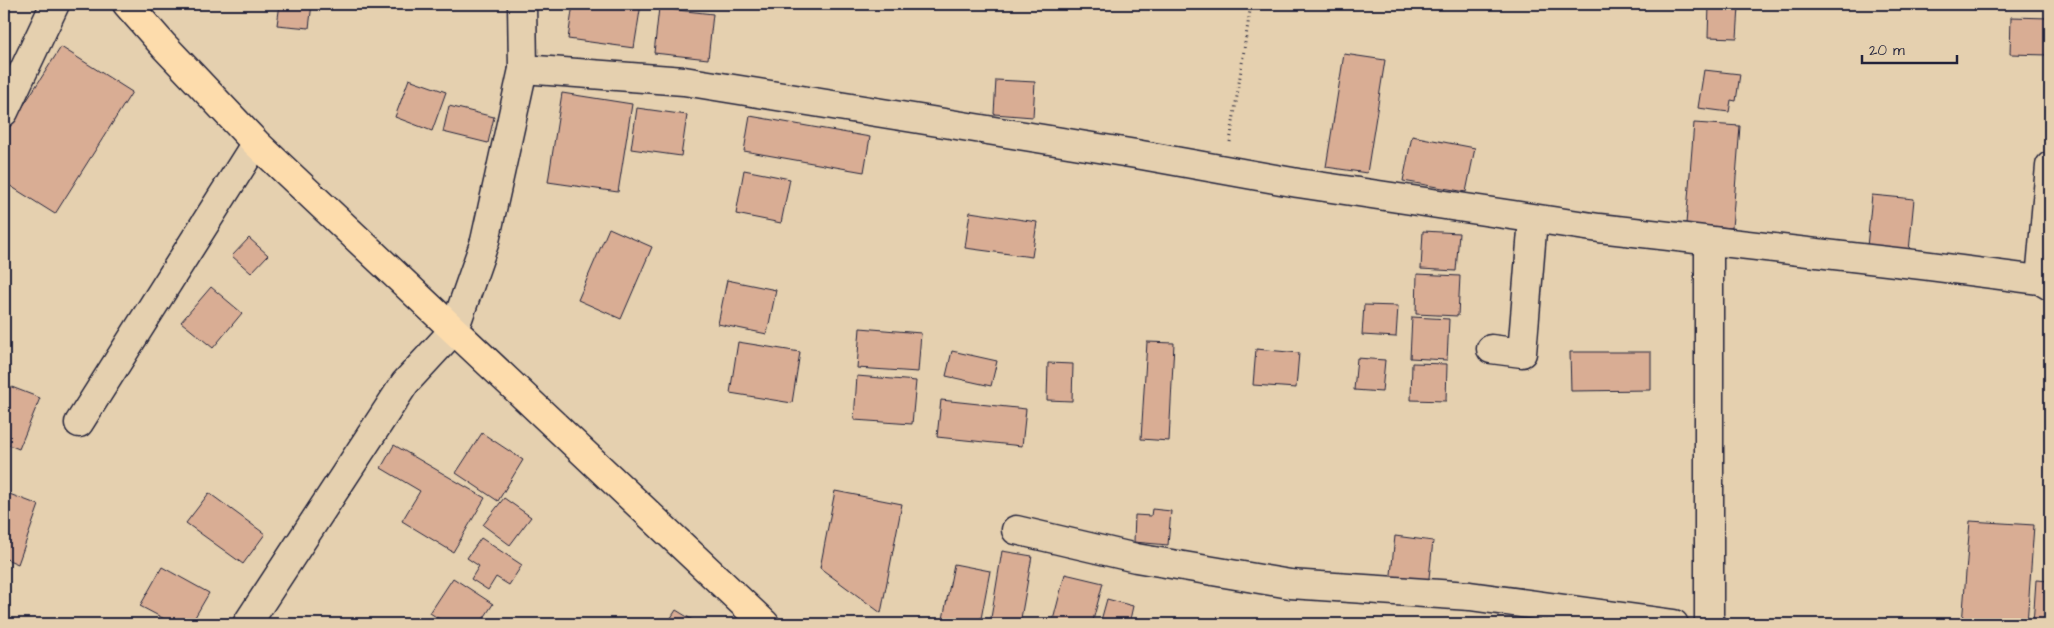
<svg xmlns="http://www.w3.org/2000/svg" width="2054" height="628" viewBox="0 0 2054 628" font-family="'Architects Daughter',sans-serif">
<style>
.building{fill:#d9ad94;stroke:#22223b}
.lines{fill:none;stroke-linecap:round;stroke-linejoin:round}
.minor-casing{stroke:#22223b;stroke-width:31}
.major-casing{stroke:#22223b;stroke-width:31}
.path{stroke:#22223b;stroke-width:3;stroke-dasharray:1 4;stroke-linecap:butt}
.minor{stroke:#e5d0af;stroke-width:28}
.major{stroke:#fddcac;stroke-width:28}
</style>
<rect width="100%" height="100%" fill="#e5d0af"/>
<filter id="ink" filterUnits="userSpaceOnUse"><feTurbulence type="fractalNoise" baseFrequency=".02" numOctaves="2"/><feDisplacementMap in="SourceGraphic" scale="10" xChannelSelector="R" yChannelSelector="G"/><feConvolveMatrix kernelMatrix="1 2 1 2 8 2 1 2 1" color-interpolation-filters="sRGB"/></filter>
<g filter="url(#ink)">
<g class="building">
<path d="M280 4H312L309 28 277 25Z"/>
<path d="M573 4H641L634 48 568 39Z"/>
<path d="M1709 5 1739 7 1737 38 1708 37Z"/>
<path d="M659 8 713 14 708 59 654 53Z"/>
<path d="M2011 17 2049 18 2048 55 2010 54Z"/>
<path d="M61 47 132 92 55 214 4 182V136Z"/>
<path d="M1344 54 1385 60 1367 173 1326 167Z"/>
<path d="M1704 70 1740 74 1736 101 1731 100 1729 112 1698 108Z"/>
<path d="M409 79 446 92 432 131 395 117Z"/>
<path d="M996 80 1035 82 1033 117 994 114Z"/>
<path d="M562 93 632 104 618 192 548 182Z"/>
<path d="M449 106 494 117 488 143 443 132Z"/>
<path d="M637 108 687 115 681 156 631 149Z"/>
<path d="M750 116 870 137 864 172 744 151Z"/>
<path d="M1694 123 1740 126 1732 228 1686 224Z"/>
<path d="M1412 136 1475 148 1466 192 1403 181Z"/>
<path d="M744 170 790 179 781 223 736 214Z"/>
<path d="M1872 195 1914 199 1909 251 1867 247Z"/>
<path d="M970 212 1037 222 1032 257 965 248Z"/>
<path d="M609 228 652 247 621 319 578 300Z"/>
<path d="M1423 231 1459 233 1456 271 1421 269Z"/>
<path d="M249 238 268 255 251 273 232 256Z"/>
<path d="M1417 274 1460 276 1458 316 1416 314Z"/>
<path d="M727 280 776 290 767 334 718 324Z"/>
<path d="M211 287 242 313 213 348 181 322Z"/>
<path d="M1364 305 1398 306 1396 337 1362 335Z"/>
<path d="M1412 317 1449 319 1447 360 1410 358Z"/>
<path d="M860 328 921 333 918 372 857 368Z"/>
<path d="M738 342 800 352 792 403 730 393Z"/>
<path d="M1147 342 1174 343 1169 441 1141 439Z"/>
<path d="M1256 349 1299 353 1296 388 1253 385Z"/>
<path d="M952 351 997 361 991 386 946 376Z"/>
<path d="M1570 352H1651V390L1571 391Z"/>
<path d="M1357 358 1385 360 1382 392 1354 390Z"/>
<path d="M1048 363 1073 364 1072 401 1047 400Z"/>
<path d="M1412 363 1447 364 1446 401 1411 400Z"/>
<path d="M857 376 916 381 912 424 854 420Z"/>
<path d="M4 384 40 398 19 449 4 443Z"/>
<path d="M941 400 1026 409 1022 446 937 437Z"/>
<path d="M482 433 523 460 498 501 456 473Z"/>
<path d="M394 445 485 498 453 552 402 521 420 491 381 468Z"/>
<path d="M835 491 902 504 881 613 820 568Z"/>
<path d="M4 492 39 505 18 564 4 558Z"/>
<path d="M209 493 265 534 243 564 186 523Z"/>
<path d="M504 498 531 517 510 545 483 525Z"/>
<path d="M1152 509 1171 511 1168 545 1134 542 1135 515 1151 516Z"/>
<path d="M1970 521 2034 525 2027 624H1962Z"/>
<path d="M1395 536 1433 541 1428 587 1390 584Z"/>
<path d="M481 538 522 565 509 585 496 577 488 590 471 579 479 566 467 558Z"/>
<path d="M1002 551 1032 556 1020 624H990Z"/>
<path d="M954 564 990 571 980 624H942Z"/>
<path d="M162 567 209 593 191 624H174L140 606Z"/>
<path d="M1065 574 1103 583 1092 624H1052Z"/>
<path d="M453 578 493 604 480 624H447L430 613Z"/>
<path d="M2036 580 2050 581V624H2033Z"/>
<path d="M1107 599 1133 606 1129 624H1100Z"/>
<path d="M676 610 699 624H667Z"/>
<path d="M1200 618 1217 624H1197Z"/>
</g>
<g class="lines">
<g class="minor-casing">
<g id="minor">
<path d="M523 69 684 81 1136 154 1298 183 1599 228 1922 265 2040 280 2050 286"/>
<path d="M4 112 55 4"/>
<path d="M1709 241V624"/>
<path d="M2040 280 2050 166"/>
<path d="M1491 349 1522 353 1533 219"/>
<path d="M79 423 256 143"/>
<path d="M1016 530 1136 558 1290 584 1470 596 1674 624"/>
<path d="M247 624 405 383 454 330 485 241 523 69 522 4"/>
</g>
</g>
<g class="major-casing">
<path id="major" d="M127 4 164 46 256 143 765 624"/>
</g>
<path class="path" d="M1230 142 1251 4"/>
<use href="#minor" class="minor"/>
<use href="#major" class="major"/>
</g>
</g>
<rect width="2054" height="628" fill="none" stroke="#e5d0af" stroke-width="20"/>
<rect x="10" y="10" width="2034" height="608" fill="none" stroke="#22223b" stroke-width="2" filter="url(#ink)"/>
<path d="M1862 55v8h95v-8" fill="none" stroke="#22223b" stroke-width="2.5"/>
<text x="1869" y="55" font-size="15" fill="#22223b" stroke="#e5d0af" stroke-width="4" paint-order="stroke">20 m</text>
</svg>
